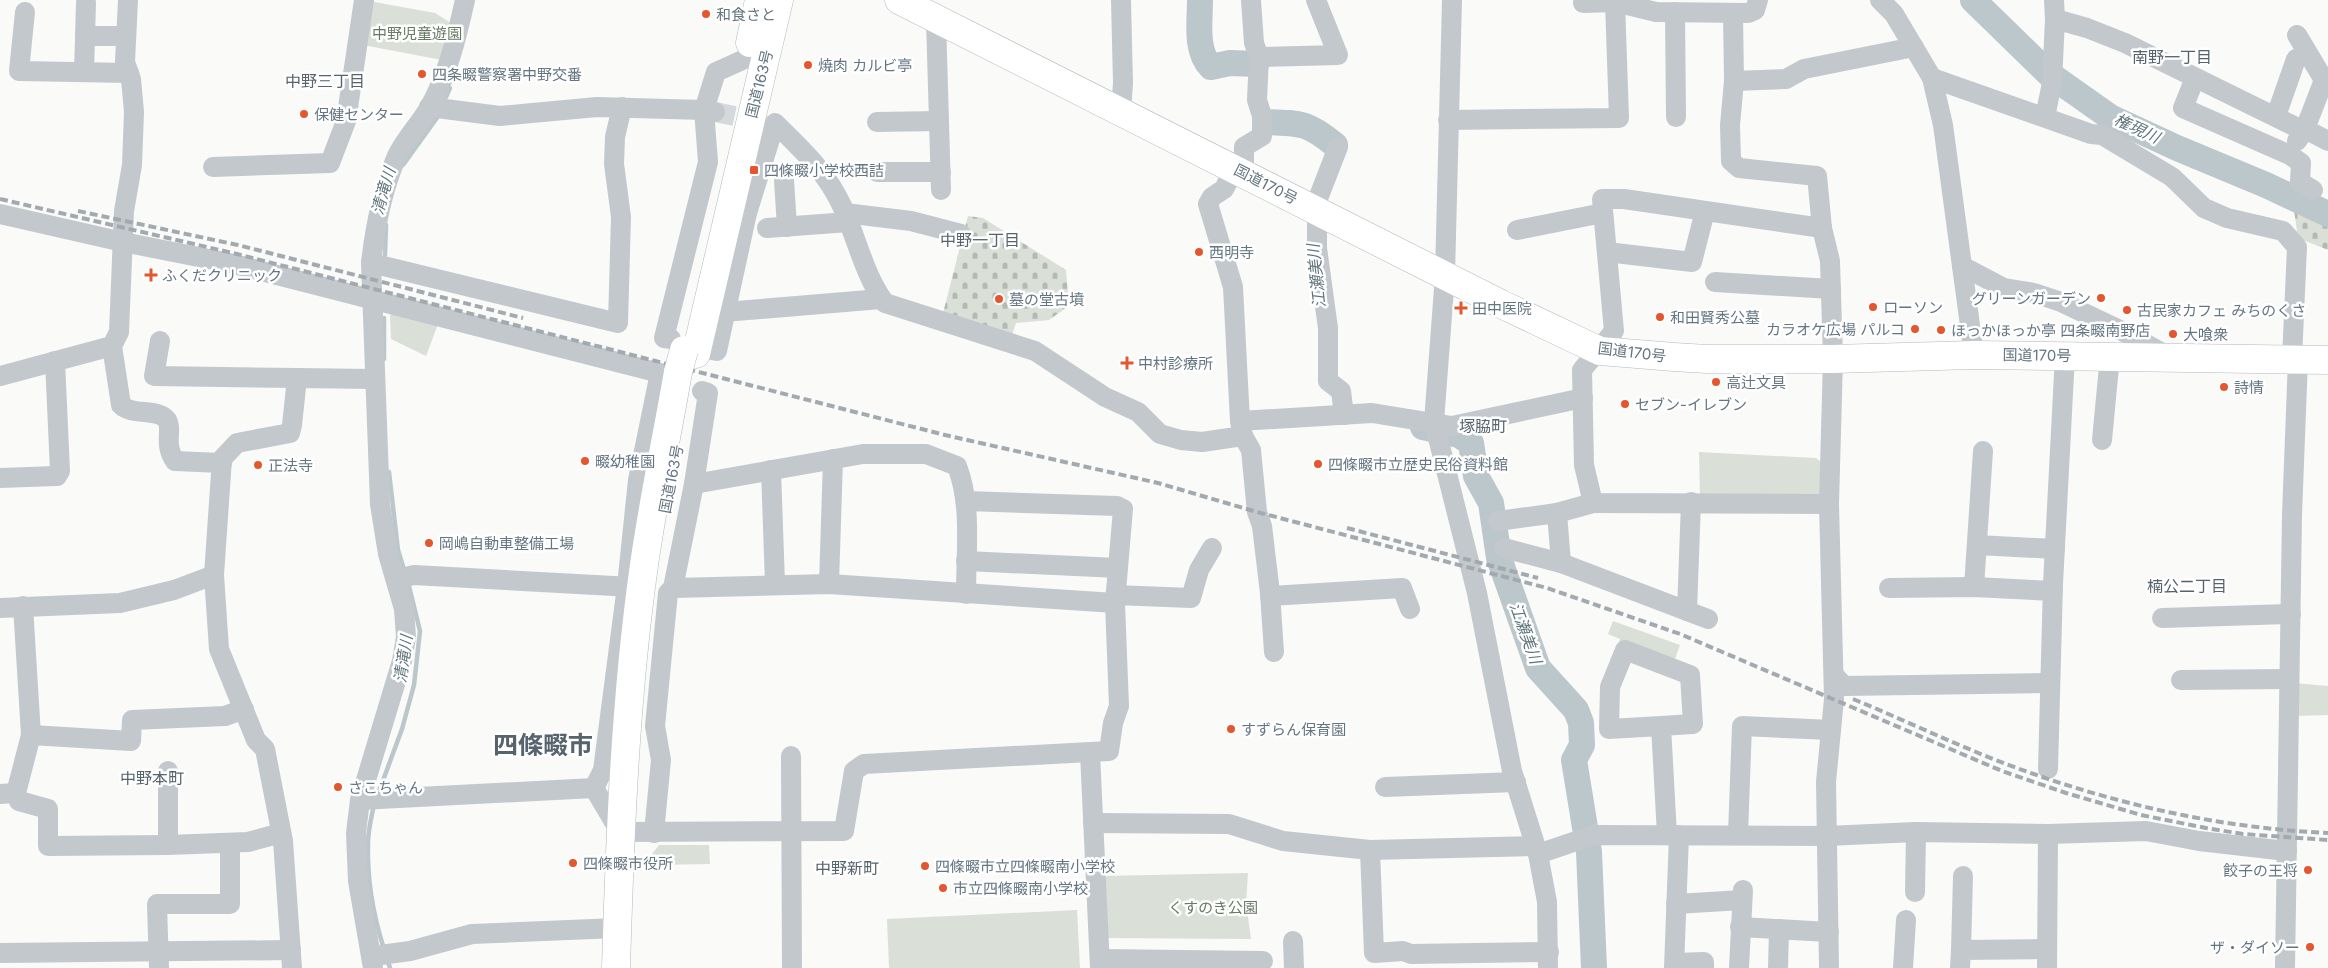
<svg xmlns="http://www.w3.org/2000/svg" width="2328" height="968" viewBox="0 0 2328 968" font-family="Inter,'Noto Sans JP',sans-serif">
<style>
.cemetery{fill:url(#cemetery-stones)}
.park{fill:#dadfd7}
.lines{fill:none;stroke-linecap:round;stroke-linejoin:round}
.stream{stroke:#bbc7cb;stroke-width:4.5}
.river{stroke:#bbc7cb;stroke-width:26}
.minor-tunnel{stroke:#d5d9db;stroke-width:20;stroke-dasharray:20 10;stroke-linecap:butt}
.highway-casing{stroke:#b4b9bd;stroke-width:29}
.minor{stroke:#c3c8cc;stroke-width:20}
.highway{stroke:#fff;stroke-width:28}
.rail{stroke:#a2aab0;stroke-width:4;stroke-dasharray:8 4;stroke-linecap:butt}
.highway-bridge-casing{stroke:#b4b9bd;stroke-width:29;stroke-linecap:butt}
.highway-bridge{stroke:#fff;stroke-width:28}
.poi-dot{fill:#e4572e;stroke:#fff;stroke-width:2}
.labels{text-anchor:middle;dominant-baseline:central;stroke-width:5;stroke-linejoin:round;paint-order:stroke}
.poi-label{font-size:15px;fill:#657683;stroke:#fff;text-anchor:start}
.park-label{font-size:15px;fill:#687a64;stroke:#fff}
.street-label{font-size:15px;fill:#657683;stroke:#fff}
.neighbourhood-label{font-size:16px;fill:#57646e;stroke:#fff}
.water-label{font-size:16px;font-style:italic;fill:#60757c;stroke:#fff}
.town-label{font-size:25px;font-weight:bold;fill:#57646e;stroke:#fff}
</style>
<defs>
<pattern id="cemetery-stones" width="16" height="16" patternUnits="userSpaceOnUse" patternTransform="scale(1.25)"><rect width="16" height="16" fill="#dadfd7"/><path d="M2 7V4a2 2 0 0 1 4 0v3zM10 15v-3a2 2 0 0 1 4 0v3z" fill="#b4b9b4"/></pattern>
</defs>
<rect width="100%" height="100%" fill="#fafaf8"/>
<g class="cemetery">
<path d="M2293 203 2328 221V250L2298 238Z"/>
<path d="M968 216 983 218 1066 270 1069 306 1049 320 1016 323 1012 335 943 313Z"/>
</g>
<g class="park">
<path d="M369 1 435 13 451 23 442 60 363 45Z"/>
<path d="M393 311 438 324 426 356 391 339 390 316Z"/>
<path d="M1699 452 1816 458 1826 466V498H1700Z"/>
<path d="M1613 621 1680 645 1674 662 1619 642 1620 639 1608 634Z"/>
<path d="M2294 683 2328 686V715L2294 716Z"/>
<path d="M659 845H709L710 864 652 865V854Z"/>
<path d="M1248 873 1246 903 1251 939 1105 938 1102 876Z"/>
<path d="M1077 910 1080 968H889L887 919Z"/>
</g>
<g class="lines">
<g class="stream">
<path d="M446 97 450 88"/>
<path d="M403 165 439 115"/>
<path d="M385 255 386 225"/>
<path d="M384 318V359"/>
<path d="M389 472 398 550 405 573"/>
<path d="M378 794 402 729 414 685 420 631 408 582"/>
<path d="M374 804C372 816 368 830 368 842 367 877 373 915 384 949"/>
<path d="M387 959 390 968"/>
</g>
<g class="river">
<path d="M1200 0C1200 22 1195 51 1211 67L1230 63 1256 64"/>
<path d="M1973 0 2049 74 2110 117 2177 148 2266 185 2328 214"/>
<path d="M1265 122C1300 123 1307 122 1335 145"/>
<path d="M1423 427 1459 435 1471 443 1476 476 1491 503 1499 558 1538 668 1576 710 1581 723 1582 745 1574 760 1589 852 1594 968"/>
</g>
<path class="minor-tunnel" d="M715 112 764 122"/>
<g class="highway-casing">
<g id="highway">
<path d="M899 0 1501 304 1600 351 1674 357 1707 359H1833L1974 355 2328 360"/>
<path d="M750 43 759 0"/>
<path d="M696 354 779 0"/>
<path d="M616 968C620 834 625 699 644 565 653 501 667 436 678 372"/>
</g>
</g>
<g class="minor">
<path d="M1121 0 1123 83 1121 111"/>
<path d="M1452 0 1445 275 1434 422 1477 593 1512 771 1538 854 1547 902 1548 968"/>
<path d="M1880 0 1894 14 1932 78 1943 125 1974 355"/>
<path d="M2054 0 2055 19 2087 28 2125 43 2302 130"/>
<path d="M1583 3 1615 2 1656 12 1748 13 1755 10 1758 0"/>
<path d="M25 12 19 71 129 73"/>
<path d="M1675 12 1676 117"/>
<path d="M1733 13 1734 81 1730 125 1731 161 1739 168 1817 176 1822 228 1830 261 1833 359 1829 504 1834 699 1826 782 1829 968"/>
<path d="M936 20 941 190"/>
<path d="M2297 35 2324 80 2305 129 2297 141"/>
<path d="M85 36H126"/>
<path d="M1259 57 1338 55 1316 0"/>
<path d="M84 72 86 3"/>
<path d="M1932 78 2091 134 2102 135 2172 177 2204 208 2227 218 2283 231 2297 247 2292 359"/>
<path d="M2195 78 2183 108 2290 155 2301 163 2300 182 2313 190"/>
<path d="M1734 81 1786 79 1804 69 1914 47"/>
<path d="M429 107 500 116 597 107 704 110 716 72 747 58"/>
<path d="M2276 116 2296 59"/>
<path d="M2045 117 2052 83 2055 19"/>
<path d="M1448 120 1619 118 1615 2"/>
<path d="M877 122 939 121"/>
<path d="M2305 129 2328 141"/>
<path d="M213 167 330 163 346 121 364 0"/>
<path d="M1235 168 1224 189 1212 197 1208 204 1233 287 1240 421"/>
<path d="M877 172H941"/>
<path d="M1244 173V147L1262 136V116L1257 100 1259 57 1254 43 1251 0"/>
<path d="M784 180 787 227"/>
<path d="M728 208 747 213 775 123C802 150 826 171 842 206 857 238 864 275 885 303L1035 351 1105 397 1138 412 1160 434 1181 440 1202 442 1243 436 1240 421 1372 413 1452 426 1583 398"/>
<path d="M1314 209 1338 147"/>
<path d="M1317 210V248L1328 328V381L1341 391 1344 415"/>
<path d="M845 213 911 221 961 234"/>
<path d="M0 214 123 242 234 264 660 373 638 480 627 586 603 770 594 788"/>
<path d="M767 228 849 222"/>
<path d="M1822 228 1624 199H1602L1614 331 1582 370 1584 465 1593 503 1829 504"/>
<path d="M1517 230 1603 213"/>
<path d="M1607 252 1692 262 1705 211"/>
<path d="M371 263 618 323 621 217 614 164 615 137 622 107"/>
<path d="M1962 266 2004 288 2034 293 2061 302 2124 332 2168 356"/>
<path d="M1715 282 1831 289"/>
<path d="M724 312 881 299"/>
<path d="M671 339 664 338 708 162 704 110 715 112"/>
<path d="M160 341 154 376 297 378"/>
<path d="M112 346 121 405C132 416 159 408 167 420 173 430 163 444 175 461L222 463"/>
<path d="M711 350 717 351 747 213"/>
<path d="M0 376 112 346 119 332 124 211 132 165 134 112 131 79 125 62 128 0"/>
<path d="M1243 436 1251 450 1257 512 1262 526 1270 593 1274 652"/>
<path d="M2102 440 2110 356"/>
<path d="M771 470 775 584"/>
<path d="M0 478 57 476 60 471 55 361"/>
<path d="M694 484 863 454H926L957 466C972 505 966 551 966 594"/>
<path d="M1557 513 1561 563"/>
<path d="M1498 521 1557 513 1593 503"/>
<path d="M1977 545 2055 549"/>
<path d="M1504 548 1561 563 1708 619"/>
<path d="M966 561 1118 568"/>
<path d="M396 579 414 575 632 587"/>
<path d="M829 584 833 459"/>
<path d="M1974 587 1983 451"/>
<path d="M673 588 829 584 1115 603"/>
<path d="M1889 588 1974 587 2053 591"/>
<path d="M1115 595 1191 598 1199 570 1212 548"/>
<path d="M1270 596 1402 588 1410 609"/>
<path d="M0 608 120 603 174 590 214 575"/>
<path d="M1687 611 1691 502"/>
<path d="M2162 618 2291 614"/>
<path d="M1834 675 1844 686 2050 683"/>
<path d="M2181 680 2289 679"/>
<path d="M1661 726 1693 724 1690 675 1625 650 1610 687 1609 729 1661 726 1667 835"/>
<path d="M31 735 131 741 132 720 225 716 244 709"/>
<path d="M1090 753 1100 968"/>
<path d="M791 756 792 968"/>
<path d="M2048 769 2053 584 2065 355"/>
<path d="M168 771V845L248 842 281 833"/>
<path d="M1385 787 1516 782"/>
<path d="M16 793 19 801 48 809V846L168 845"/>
<path d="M0 794 16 793 31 735 23 606"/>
<path d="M360 800 594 788 620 832 844 831 854 771 864 764 1109 751 1113 723 1119 706 1115 603 1123 509 1117 506 966 501"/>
<path d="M1093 823 1229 824 1283 841 1370 850 1534 846"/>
<path d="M654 833 661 760 655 726 668 593 673 588 694 484 708 393 702 391"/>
<path d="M1738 834 1742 726 1831 730"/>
<path d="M1370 850 1374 953 1403 951 1411 954 1549 952"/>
<path d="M1538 854 1594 835 1826 836 1916 832 2048 834 2146 831 2199 841 2287 851"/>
<path d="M1915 892 1916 832"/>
<path d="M1676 904 1742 900"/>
<path d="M1740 927 1829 932"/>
<path d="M1293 941 1294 968"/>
<path d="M1961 950 1963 876"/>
<path d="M0 953 291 950"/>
<path d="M373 956 410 951 472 934 617 928"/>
<path d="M1100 959 1263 961"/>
<path d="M1675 963 1704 962V968"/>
<path d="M159 968 157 904H230V844"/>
<path d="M292 968 283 841 265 749 256 740 219 649 214 575 222 459 237 443 290 433 292 425 297 378 374 379"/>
<path d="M373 968 358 881 356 833 360 800 402 661 406 637 404 609 388 554 380 504 371 263C375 227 382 190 397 156 405 139 419 125 429 108 447 77 457 36 465 0"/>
<path d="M1674 968 1679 835"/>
<path d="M1739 968 1743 890"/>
<path d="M1778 968 1779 929"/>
<path d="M1903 968 1906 920"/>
<path d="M1960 968 1961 950 2046 949"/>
<path d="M2047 968 2048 834"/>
<path d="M2285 968 2292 515 2298 359"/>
</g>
<use href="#highway" class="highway"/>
<g class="rail">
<path d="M0 199 237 254 945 435 1158 483 1257 512 1547 588 1680 634 2002 771 2066 793 2141 815 2206 828 2243 834 2328 840"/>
<path d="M78 211 238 245 523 318"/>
<path d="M1347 528 1538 578"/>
<path d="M1853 699C1904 720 1954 744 2006 764 2110 803 2217 828 2328 833"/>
</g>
<g class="highway-bridge-casing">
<path id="highway-bridge" d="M678 372 684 350"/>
</g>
<use href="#highway-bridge" class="highway-bridge"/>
</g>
<g class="poi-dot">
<circle cx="706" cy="14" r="5"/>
<circle cx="808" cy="65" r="5"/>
<circle cx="422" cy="74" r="5"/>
<circle cx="304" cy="114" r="5"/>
<rect x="749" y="165" width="10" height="10" rx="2.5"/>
<circle cx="1199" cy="252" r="5"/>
<path d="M148.5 267.5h5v5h5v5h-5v5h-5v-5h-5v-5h5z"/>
<circle cx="2101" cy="298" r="5"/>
<circle cx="999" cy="299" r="5"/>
<circle cx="1873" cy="307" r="5"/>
<path d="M1458.5 300.5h5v5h5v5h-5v5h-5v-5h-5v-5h5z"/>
<circle cx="2127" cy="310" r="5"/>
<circle cx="1660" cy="317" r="5"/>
<circle cx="1915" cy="329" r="5"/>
<circle cx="1941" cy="330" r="5"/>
<circle cx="2173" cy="334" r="5"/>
<path d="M1124.5 355.5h5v5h5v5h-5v5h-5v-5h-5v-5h5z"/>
<circle cx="1716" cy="382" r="5"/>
<circle cx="2224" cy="387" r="5"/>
<circle cx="1625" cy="404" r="5"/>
<circle cx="585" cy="461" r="5"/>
<circle cx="1318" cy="464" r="5"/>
<circle cx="258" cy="465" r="5"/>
<circle cx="429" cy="543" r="5"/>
<circle cx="1231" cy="729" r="5"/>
<circle cx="338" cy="787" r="5"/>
<circle cx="573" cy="863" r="5"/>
<circle cx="925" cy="866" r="5"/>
<circle cx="2308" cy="870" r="5"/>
<circle cx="943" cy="888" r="5"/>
<circle cx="2310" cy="947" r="5"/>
</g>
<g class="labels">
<g class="poi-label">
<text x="716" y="14">和食さと</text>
<text x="818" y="65">焼肉 カルビ亭</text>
<text x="432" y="74">四条畷警察署中野交番</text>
<text x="314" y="114">保健センター</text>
<text x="764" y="170">四條畷小学校西詰</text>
<text x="1209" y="252">西明寺</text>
<text x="162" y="275">ふくだクリニック</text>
<text x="2091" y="298" text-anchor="end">グリーンガーデン</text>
<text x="1009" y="299">墓の堂古墳</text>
<text x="1883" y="307">ローソン</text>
<text x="1472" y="308">田中医院</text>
<text x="2137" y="310">古民家カフェ みちのくさ</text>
<text x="1670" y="317">和田賢秀公墓</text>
<text x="1905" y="329" text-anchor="end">カラオケ広場 パルコ</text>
<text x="1951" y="330">ほっかほっか亭 四条畷南野店</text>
<text x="2183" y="334">大喰衆</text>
<text x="1138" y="363">中村診療所</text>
<text x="1726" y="382">高辻文具</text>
<text x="2234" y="387">詩情</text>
<text x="1635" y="404">セブン-イレブン</text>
<text x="595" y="461">畷幼稚園</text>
<text x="1328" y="464">四條畷市立歴史民俗資料館</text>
<text x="268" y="465">正法寺</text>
<text x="439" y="543">岡嶋自動車整備工場</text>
<text x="1241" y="729">すずらん保育園</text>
<text x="348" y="787">さこちゃん</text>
<text x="583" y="863">四條畷市役所</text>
<text x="935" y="866">四條畷市立四條畷南小学校</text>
<text x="2298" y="870" text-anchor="end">餃子の王将</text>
<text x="953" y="888">市立四條畷南小学校</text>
<text x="2300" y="947" text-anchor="end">ザ・ダイソー</text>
</g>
<g class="park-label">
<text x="417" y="33">中野児童遊園</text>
<text x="1213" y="907">くすのき公園</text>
</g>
<g class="street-label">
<text transform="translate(759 84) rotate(-76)">国道163号</text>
<text transform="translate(1266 184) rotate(27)">国道170号</text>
<text transform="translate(1632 352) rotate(7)">国道170号</text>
<text transform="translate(2037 355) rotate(1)">国道170号</text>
<text transform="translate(671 479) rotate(-79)">国道163号</text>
</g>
<g class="neighbourhood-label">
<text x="2172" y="57">南野一丁目</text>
<text x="325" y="81">中野三丁目</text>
<text x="980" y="240">中野一丁目</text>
<text x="1483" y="426">塚脇町</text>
<text x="2187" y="586">楠公二丁目</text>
<text x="152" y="778">中野本町</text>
<text x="847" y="868">中野新町</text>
</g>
<g class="water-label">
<text transform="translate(2137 128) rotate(25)">権現川</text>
<text transform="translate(383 191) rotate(-74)">清滝川</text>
<text transform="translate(1316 276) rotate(-96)">江瀬美川</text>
<text transform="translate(1526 633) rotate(70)">江瀬美川</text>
<text transform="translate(403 659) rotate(-82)">清滝川</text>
</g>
<g class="town-label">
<text x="543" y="745">四條畷市</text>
</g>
</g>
</svg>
